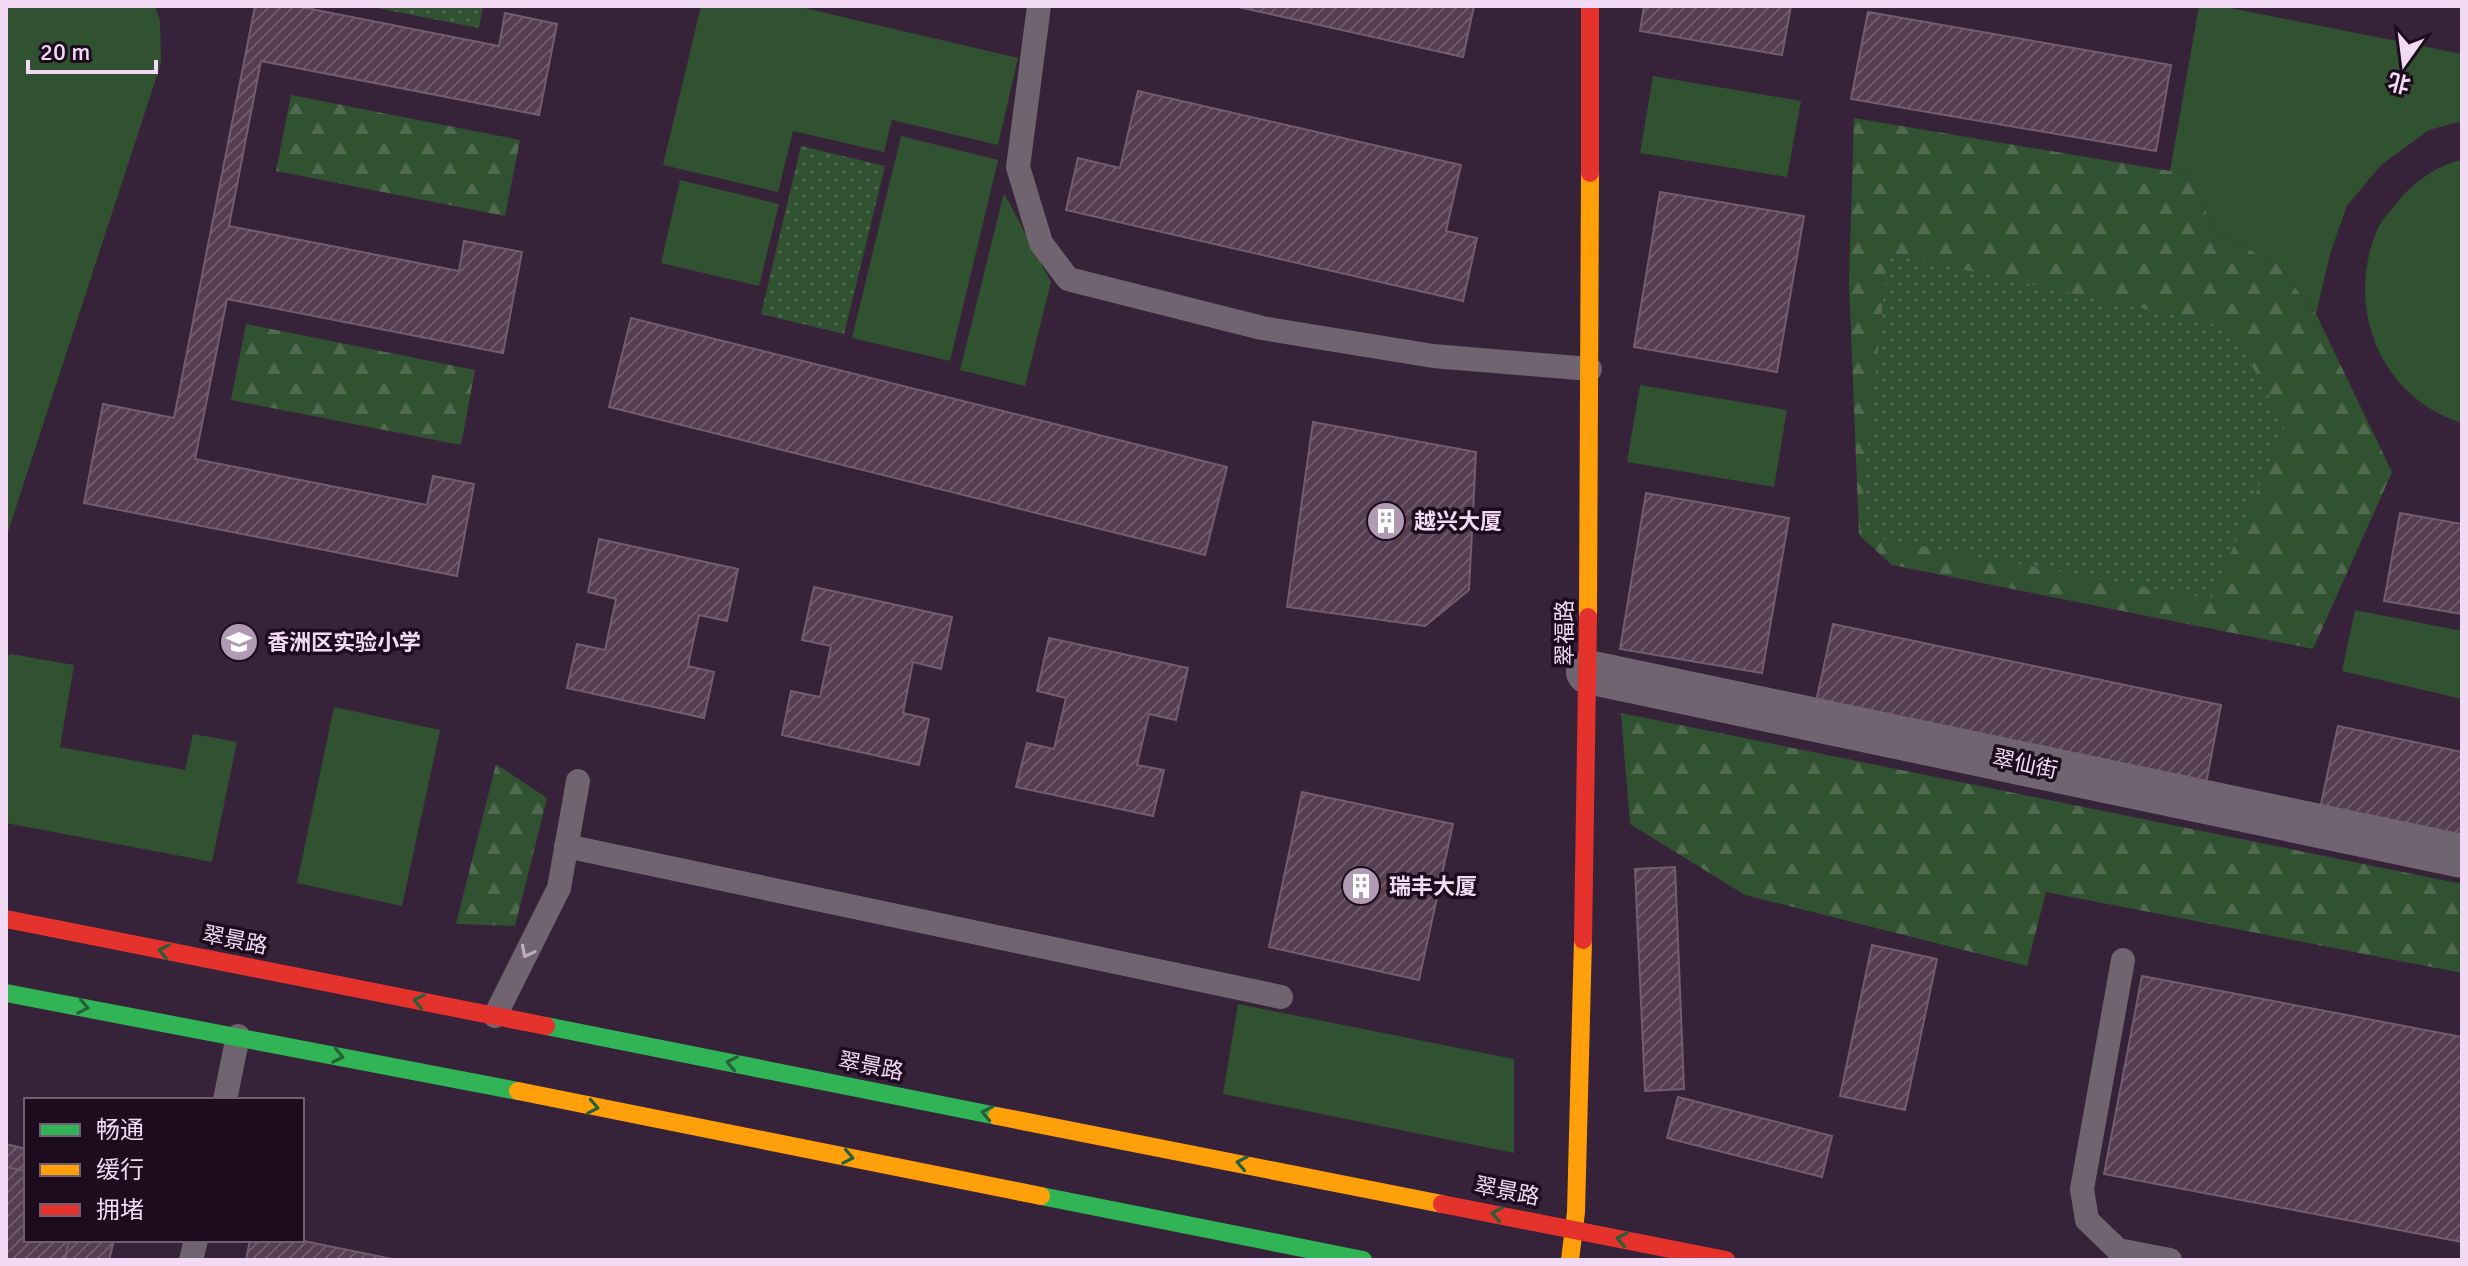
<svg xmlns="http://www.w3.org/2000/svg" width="2468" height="1266" viewBox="0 0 2468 1266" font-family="Signika,'Noto Sans SC',sans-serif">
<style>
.grass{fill:#315230}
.forest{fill:url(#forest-firs)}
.park{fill:url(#park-dots)}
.building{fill:url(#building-hatch);stroke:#725d6e;stroke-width:2}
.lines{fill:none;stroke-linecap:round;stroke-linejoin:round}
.lane{stroke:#6f6470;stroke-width:24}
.street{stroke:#6f6470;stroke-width:44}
.fast{stroke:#30b455;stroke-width:18}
.slow{stroke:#ff9f0a;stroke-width:18}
.jam{stroke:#e5322d;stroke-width:18}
.oneway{stroke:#26603a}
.oneway2{stroke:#beabbf}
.labels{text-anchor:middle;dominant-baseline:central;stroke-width:7;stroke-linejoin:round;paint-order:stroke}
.poi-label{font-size:22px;font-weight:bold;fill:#f2daf4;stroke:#1c0c1e;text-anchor:start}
.street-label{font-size:22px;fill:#f2daf4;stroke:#1c0c1e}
</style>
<defs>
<pattern id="forest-firs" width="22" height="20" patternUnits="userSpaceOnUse" patternTransform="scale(2)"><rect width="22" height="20" fill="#315230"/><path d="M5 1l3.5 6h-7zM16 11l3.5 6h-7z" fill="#4f6a4f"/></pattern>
<pattern id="park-dots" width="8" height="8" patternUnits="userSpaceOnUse" patternTransform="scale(2)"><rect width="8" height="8" fill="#315230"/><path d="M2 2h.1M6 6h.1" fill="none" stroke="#4f6a4f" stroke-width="1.8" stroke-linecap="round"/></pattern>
<pattern id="building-hatch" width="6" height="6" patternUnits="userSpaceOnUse" patternTransform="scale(2)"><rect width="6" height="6" fill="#563e52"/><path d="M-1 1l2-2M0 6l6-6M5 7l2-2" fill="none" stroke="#6f596c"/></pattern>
</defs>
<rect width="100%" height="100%" fill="#372339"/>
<g class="grass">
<path d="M6 6H155L160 21 161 63 6 538Z"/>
<path d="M701 6H796L1018 58 998 145 892 120 884 152 793 131 778 192 663 165Z"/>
<path d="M2199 6H2220L2462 54V121L2429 130 2381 165 2347 206 2330 254 2316 314 2276 263 2216 233 2188 174 2170 171Z"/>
<path d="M1653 76 1801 101 1787 177 1640 153Z"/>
<path d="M901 136 998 160 950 361 852 338Z"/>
<path d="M2462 160V423C2379 397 2344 305 2378 228 2382 219 2391 211 2397 203 2412 183 2437 165 2462 160Z"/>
<path d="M680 180 779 204 759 286 661 263Z"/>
<path d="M1004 193 1051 282 1025 386 960 370Z"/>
<path d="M1640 385 1787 410 1774 487 1627 462Z"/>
<path d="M2355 610 2462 631V699L2342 671Z"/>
<path d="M11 654 74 665 60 747 185 770 193 734 237 742 212 862 6 823V657Z"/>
<path d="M334 707 440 730 402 906 297 883Z"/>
<path d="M1238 1004 1514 1059V1153L1223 1094Z"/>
</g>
<g class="forest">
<path d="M291 95 520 140 505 216 276 171Z"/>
<path d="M1854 118 2188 174 2216 233 2276 263 2316 314 2392 472 2313 649 1892 565 1859 535 1849 282Z"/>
<path d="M246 324 475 370 461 445 231 400Z"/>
<path d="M1621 713 2462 884V973L2046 892 2027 966 1745 895 1630 824Z"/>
<path d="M496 764 547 798 515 926 456 924Z"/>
</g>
<g class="park">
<path d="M367 6H483L479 28Z"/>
<path d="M801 146 885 166 844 334 761 314Z"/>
<path d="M1888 253 2231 328 2285 425 2211 599 1859 535Z"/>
</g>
<g class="building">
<path d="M255 6H296L499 46 505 13 557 24 539 115 261 61 229 226 459 271 464 241 522 252 503 353 227 299 195 459 427 505 433 476 474 484 457 576 84 503 103 404 174 418Z"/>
<path d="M1234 6H1474L1463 57Z"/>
<path d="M1644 6H1791L1782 55 1640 31Z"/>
<path d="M1868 12 2171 65 2156 151 1851 99Z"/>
<path d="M1138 91 1461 165 1446 231 1477 238 1463 301 1066 210 1078 158 1120 168Z"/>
<path d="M1660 192 1804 216 1777 372 1634 347Z"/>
<path d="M631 318 1227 467 1205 555 609 407Z"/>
<path d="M1313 422 1476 452 1469 590 1425 626 1287 607Z"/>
<path d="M1646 493 1789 518 1762 673 1620 649Z"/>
<path d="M2400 513 2462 524V614L2384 601Z"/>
<path d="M599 539 738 569 727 621 699 615 688 666 714 672 704 718 567 688 577 644 605 650 616 599 588 592Z"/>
<path d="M814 587 952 617 941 669 913 662 903 713 929 719 919 765 782 735 791 691 820 697 831 646 802 640Z"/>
<path d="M1833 624 2221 705 2205 789 1814 711Z"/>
<path d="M1049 638 1188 668 1176 720 1149 714 1137 765 1164 770 1153 816 1016 787 1027 743 1054 749 1066 698 1037 691Z"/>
<path d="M2338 726 2462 752V842L2319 813Z"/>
<path d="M1302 792 1453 824 1419 980 1269 947Z"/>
<path d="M1675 867 1684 1089 1645 1091 1635 869Z"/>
<path d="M1872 945 1937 959 1905 1110 1840 1096Z"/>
<path d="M2142 976 2462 1037V1242L2104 1174Z"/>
<path d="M1678 1097 1832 1136 1822 1177 1667 1138Z"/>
<path d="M6 1144 26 1149V1240H114L109 1260H6Z"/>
<path d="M6 1167 26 1171V1240H69L65 1260H6Z"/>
<path d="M250 1240H299L397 1260H246Z"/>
</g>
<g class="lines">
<g class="lane">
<path d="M1039 6 1018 167 1041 243 1068 279 1262 328 1433 356 1590 369"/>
<path d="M566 846 1281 997"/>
<path d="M2123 960 2082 1189 2087 1220 2118 1250 2170 1260"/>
<path d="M495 1016 559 888 578 781"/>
<path d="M225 1100 238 1036"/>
<path d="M191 1260 196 1240"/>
</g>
<path class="street" d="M1588 672 2462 856"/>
<g class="fast">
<path d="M6 993 518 1091"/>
<path d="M546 1026 997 1116"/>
<path d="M1041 1196 1363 1260"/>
</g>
<g class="slow">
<path d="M1588 617 1590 173"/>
<path d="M518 1091 1041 1196"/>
<path d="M997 1116 1442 1204"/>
<path d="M1570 1260 1576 1212 1583 940"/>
</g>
<g class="jam">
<path d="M1590 173V6"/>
<path d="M6 919 546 1026"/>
<path d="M1583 940 1588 617"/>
<path d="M1442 1204 1726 1260"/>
</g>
</g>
<defs><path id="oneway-chevron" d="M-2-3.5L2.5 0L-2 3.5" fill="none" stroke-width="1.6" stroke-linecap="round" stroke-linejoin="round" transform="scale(2)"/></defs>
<g class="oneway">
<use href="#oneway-chevron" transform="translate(164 951) rotate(-169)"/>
<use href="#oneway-chevron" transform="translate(419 1001) rotate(-169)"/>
<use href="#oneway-chevron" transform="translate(83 1007) rotate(11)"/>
<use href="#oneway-chevron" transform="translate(338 1056) rotate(11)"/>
<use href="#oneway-chevron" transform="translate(732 1063) rotate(-169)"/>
<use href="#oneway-chevron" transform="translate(593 1107) rotate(11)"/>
<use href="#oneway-chevron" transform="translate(987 1113) rotate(-169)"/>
<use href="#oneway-chevron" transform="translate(848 1157) rotate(11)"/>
<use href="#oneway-chevron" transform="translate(1242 1163) rotate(-169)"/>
<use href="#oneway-chevron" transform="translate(1497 1214) rotate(-169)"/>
<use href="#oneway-chevron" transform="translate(1622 1239) rotate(-169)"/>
</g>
<use class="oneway2" href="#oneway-chevron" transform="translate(527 952) rotate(117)"/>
<defs>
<g id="building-disc" transform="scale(2)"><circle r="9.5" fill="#b19ab3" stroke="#1c0c1e"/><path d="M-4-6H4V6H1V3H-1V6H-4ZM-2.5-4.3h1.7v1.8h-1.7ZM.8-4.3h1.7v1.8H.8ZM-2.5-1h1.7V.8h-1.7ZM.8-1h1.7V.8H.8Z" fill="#fff"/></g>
<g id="school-disc" transform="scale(2)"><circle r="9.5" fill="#b19ab3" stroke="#1c0c1e"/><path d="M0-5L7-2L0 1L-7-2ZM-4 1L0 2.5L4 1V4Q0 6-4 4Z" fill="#fff"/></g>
</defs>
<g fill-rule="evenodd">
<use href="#building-disc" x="1386" y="521"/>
<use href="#school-disc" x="239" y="642"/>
<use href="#building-disc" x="1361" y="886"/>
</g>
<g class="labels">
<g class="poi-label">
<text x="1414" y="521">越兴大厦</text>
<text x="267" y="642">香洲区实验小学</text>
<text x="1389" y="886">瑞丰大厦</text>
</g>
<g class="street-label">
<text transform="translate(1564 633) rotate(-90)">翠福路</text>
<text transform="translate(2025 764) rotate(12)">翠仙街</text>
<text transform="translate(235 940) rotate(11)">翠景路</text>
<text transform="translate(871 1066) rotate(11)">翠景路</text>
<text transform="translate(1507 1191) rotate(11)">翠景路</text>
</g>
</g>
<rect width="2468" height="1266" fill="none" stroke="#f2daf4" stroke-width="16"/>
<rect x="24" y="1098" width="280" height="144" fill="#1c0c1e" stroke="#725e74" stroke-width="2"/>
<rect x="40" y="1124" width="40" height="12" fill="#30b455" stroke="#725e74" stroke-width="2"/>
<text x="96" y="1138" font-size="24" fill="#f2daf4">畅通</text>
<rect x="40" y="1164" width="40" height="12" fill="#ff9f0a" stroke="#725e74" stroke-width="2"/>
<text x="96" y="1178" font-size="24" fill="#f2daf4">缓行</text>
<rect x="40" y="1204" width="40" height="12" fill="#e5322d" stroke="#725e74" stroke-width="2"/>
<text x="96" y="1218" font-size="24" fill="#f2daf4">拥堵</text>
<g transform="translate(2404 64) rotate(194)" stroke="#1c0c1e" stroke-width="6" paint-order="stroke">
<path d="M0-6L14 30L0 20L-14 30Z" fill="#f2daf4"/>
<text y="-12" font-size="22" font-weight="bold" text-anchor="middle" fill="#f2daf4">北</text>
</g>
<path d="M28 60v12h128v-12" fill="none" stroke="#f2daf4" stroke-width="4"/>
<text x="40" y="60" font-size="24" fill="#f2daf4" stroke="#1c0c1e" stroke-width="6" paint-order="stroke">20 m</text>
</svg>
